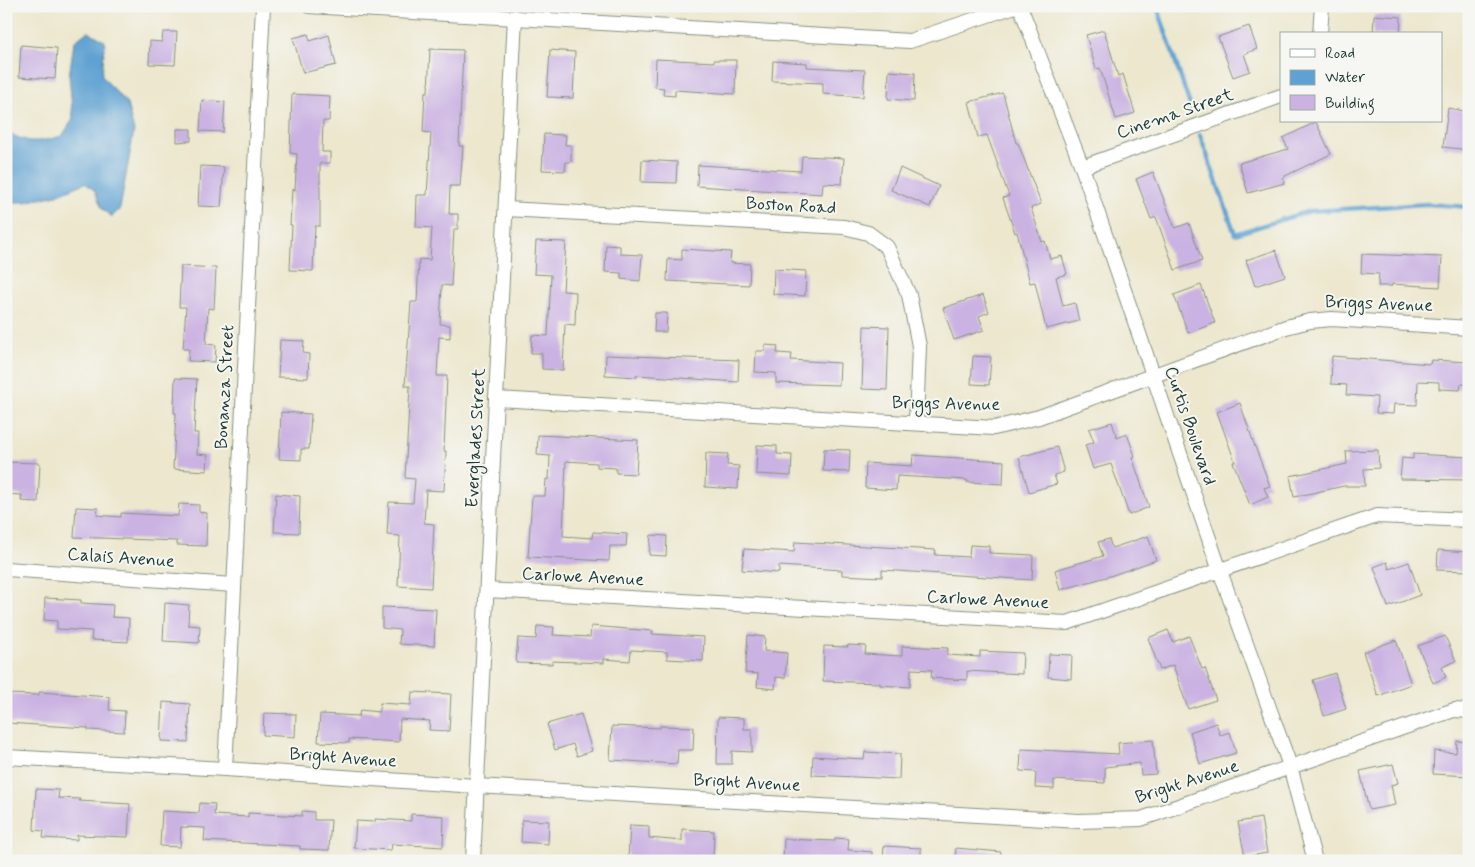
<svg xmlns="http://www.w3.org/2000/svg" width="1475" height="867" viewBox="0 0 1475 867" font-family="Mynerve,sans-serif">
<style>
.water{fill:#5fa1d2;stroke:#3f6f83}
.lines{fill:none;stroke-linecap:round;stroke-linejoin:round}
.stream{stroke:#5fa1d2;stroke-width:4.5}
.building{fill:#cab2e2}
.minor-casing{stroke:#869280;stroke-width:16}
.minor{stroke:#fff;stroke-width:14}
.labels{text-anchor:middle;dominant-baseline:central;stroke-width:4;stroke-linejoin:round;paint-order:stroke}
.street-label{font-size:18px;fill:#1f3d34;stroke:#f6f6f2}
</style>
<rect width="100%" height="100%" fill="#f6f6f2"/>
<filter id="ink" filterUnits="userSpaceOnUse"><feTurbulence type="fractalNoise" baseFrequency=".02" numOctaves="2"/><feDisplacementMap in="SourceGraphic" scale="10" xChannelSelector="R" yChannelSelector="G"/><feConvolveMatrix kernelMatrix="1 2 1 2 8 2 1 2 1" color-interpolation-filters="sRGB"/></filter>
<filter id="wash" filterUnits="userSpaceOnUse"><feTurbulence type="fractalNoise" baseFrequency=".0096" numOctaves="4" result="noise"/><feDisplacementMap in="SourceGraphic" scale="20" xChannelSelector="R" yChannelSelector="G"/><feGaussianBlur stdDeviation="1.12" result="paint"/><feColorMatrix in="noise" values="0 0 0 0 0 0 0 0 0 0 0 0 0 0 0 0 0 1.4 0 .05"/><feComposite in="paint" operator="in"/></filter>
<g filter="url(#wash)">
<rect width="100%" height="100%" fill="#ece7cd"/>
<path class="water" d="M88 31 105 41 102 76 127 104 134 131 120 209 112 217 102 209 95 191 85 183 57 195 25 202H6V131C29 145 37 142 62 136L73 119 69 76 74 42Z"/>
<g class="lines">
<g class="stream">
<path d="M1157 6 1192 111"/>
<path d="M1200 135 1235 234 1310 211 1427 204 1469 207"/>
</g>
</g>
<g id="blocks">
<g class="building">
<path d="M1374 15 1401 17 1400 34H1373Z"/>
<path d="M1249 26 1257 49 1244 54 1250 71 1233 77 1218 37Z"/>
<path d="M1104 30 1118 76 1123 74 1135 113 1116 119 1100 68 1096 69 1086 35Z"/>
<path d="M163 32H177L175 65 149 64 150 41 162 42Z"/>
<path d="M308 34 310 41 329 35 336 65 303 73 293 38Z"/>
<path d="M21 45 57 48 55 79 19 77Z"/>
<path d="M430 49 463 50 459 146H463L460 186H450L449 214H458V229H454L451 286 442 285 440 324 450 325V338L439 337 437 376H447L444 451H446L444 491 426 490 424 523 434 524 431 588 398 586 400 536 387 535 389 502 413 503 415 479 405 478 410 386H405L411 302H417L419 259 430 260 432 228 416 227 417 195H427L431 133 423 132 425 92H428Z"/>
<path d="M550 50 575 52 573 98 547 97Z"/>
<path d="M656 59 714 62V60H736L735 94 675 90V96L663 95 664 88 655 87Z"/>
<path d="M773 61 807 63V67L865 70 863 97 823 94V83L772 81Z"/>
<path d="M889 71 915 73 914 101 888 99Z"/>
<path d="M1003 93 1016 143H1018L1041 204 1031 208 1042 242 1045 241 1050 259 1062 256 1067 274 1056 277 1063 306 1075 303 1079 321 1046 329 1035 282 1030 283 1017 232 1015 233 1003 198 1009 196 987 135 978 137 969 102Z"/>
<path d="M292 94 330 96 329 121H323L322 152H330V163H320V226H315L313 271 290 270 292 225H290L292 189 295 190 297 154 290 153Z"/>
<path d="M202 100 225 102 223 132 200 131Z"/>
<path d="M1448 108 1469 112V150L1443 147Z"/>
<path d="M1316 122 1331 154 1283 177 1285 183 1248 193 1239 163 1288 149 1283 138Z"/>
<path d="M177 129H191V141L177 142Z"/>
<path d="M544 134 566 135 565 145H571V162H566L565 171 542 170Z"/>
<path d="M802 156 844 158 842 184 823 183 822 194 697 186 698 165 801 171Z"/>
<path d="M642 160 677 162 676 183 641 182Z"/>
<path d="M200 166 224 167 221 207 198 206Z"/>
<path d="M900 168 939 186 930 207 891 190Z"/>
<path d="M1153 172 1175 228 1189 223 1202 261 1175 270 1156 217 1151 219 1136 179Z"/>
<path d="M536 241 566 242 563 291 576 292 575 325 565 324 563 370 542 369V353H531L532 335 548 336 551 275 534 274Z"/>
<path d="M606 245 620 246V254L642 255 640 281 621 279V273L605 272Z"/>
<path d="M682 249 731 252 730 263 750 264 749 285 667 281 668 259 682 260Z"/>
<path d="M1276 250 1285 276 1255 286 1246 260Z"/>
<path d="M1362 254 1442 257 1440 287 1392 284V286H1378L1379 274 1361 273Z"/>
<path d="M181 266 216 268 214 309 208 308 206 344 216 345 215 362 188 361 189 349H183L186 307H179Z"/>
<path d="M774 269 806 271 805 296 773 294Z"/>
<path d="M1201 285 1215 323 1188 333 1174 295Z"/>
<path d="M983 295 989 312 979 316 984 330 954 340 943 308Z"/>
<path d="M655 313H667L666 332H654Z"/>
<path d="M864 326 889 327 887 390 862 389Z"/>
<path d="M280 340 304 341 303 353 309 354 308 378 278 377Z"/>
<path d="M765 345 778 346 777 353 792 354 791 360 840 363 839 385 776 383V373L755 372 756 351H765Z"/>
<path d="M606 355 739 360 738 382 637 375V377L605 375Z"/>
<path d="M973 356 991 357 989 385 971 384Z"/>
<path d="M1332 356 1430 364 1431 360 1469 362V384H1461L1460 390 1439 389V382L1418 381 1417 405 1394 404 1393 414 1376 413 1377 397 1346 395 1347 385 1331 384Z"/>
<path d="M175 378 197 379 194 433H198L197 454 208 455 207 471 173 469 176 413H174Z"/>
<path d="M1240 403 1254 444 1270 486 1264 488 1268 497 1250 505 1233 462H1235L1217 412Z"/>
<path d="M281 412 311 414 309 449H301V460L279 459Z"/>
<path d="M1112 422 1117 438 1127 434 1135 456 1132 457 1149 507 1129 515 1111 464 1093 469 1085 445 1094 442 1089 429Z"/>
<path d="M538 435 638 440 636 474 616 473V468L597 467V463L566 461 563 536 592 538 593 532 627 534 626 546H610L609 561 528 557 532 496H545L546 479 549 480 550 456 537 455Z"/>
<path d="M757 445 777 446V454L792 455 791 476 756 474Z"/>
<path d="M1057 447 1064 472 1054 475 1057 484 1029 492 1019 457Z"/>
<path d="M824 449 850 450 849 472 823 471Z"/>
<path d="M1378 450 1379 468 1364 469 1365 486H1344L1294 497 1290 476 1347 464 1346 451Z"/>
<path d="M706 453 728 454 727 465 739 466 738 489 705 487Z"/>
<path d="M1413 454 1469 457V480L1400 479 1402 458 1413 459Z"/>
<path d="M913 455 1004 461 1003 484 967 482V480L897 476 896 490 865 488 866 463 912 466Z"/>
<path d="M6 462 40 463 38 502 21 501 22 495 6 494Z"/>
<path d="M276 494 300 496 299 533 274 532Z"/>
<path d="M179 504 199 505V512L207 513 206 546 177 545V541L74 537 76 507 98 508 97 515 121 517V513L178 516Z"/>
<path d="M651 535 667 536 666 556 649 555Z"/>
<path d="M1148 536 1156 560 1110 576 1060 590 1055 570 1103 556 1098 542 1109 539 1112 548Z"/>
<path d="M795 542 936 550 935 555 969 557 970 545 989 546V553L1033 555 1032 580 882 570V577L842 575V570L779 566V573L742 570 744 549 794 552Z"/>
<path d="M1438 550 1469 552V571L1437 570Z"/>
<path d="M1387 562 1389 569 1409 562 1420 595 1388 607 1374 567Z"/>
<path d="M45 598 81 600V603L113 605 112 617 129 618 128 642 91 640 92 631 57 629V621L44 620Z"/>
<path d="M165 603 189 605 188 625 200 626 199 643 163 641Z"/>
<path d="M382 607 436 609 434 646 399 644 400 630 382 628Z"/>
<path d="M537 626 554 627 553 635 590 637 591 626 653 631 652 634 704 637 703 661 667 659V652L631 650 630 661 604 659V663L552 661V664L516 663 518 638 536 639Z"/>
<path d="M1168 630 1173 642 1189 636 1202 669 1205 668 1216 700 1188 709 1173 665 1160 670 1148 638Z"/>
<path d="M748 635 765 637 764 651 787 653 785 678 776 677 775 689 757 687 758 674 745 673Z"/>
<path d="M1445 636 1456 661 1442 667 1446 677 1433 683 1418 646Z"/>
<path d="M1396 640 1411 684 1378 696 1363 652Z"/>
<path d="M848 645 866 646 865 654 902 656V646L948 648 947 655 980 657V651L1023 653 1022 674 967 671V680L931 678 932 670 911 669 910 687 880 685V683L823 681 824 646 848 647Z"/>
<path d="M1049 654 1072 655 1071 679 1048 677Z"/>
<path d="M1335 673 1346 709 1324 716 1313 680Z"/>
<path d="M39 692 110 697 109 710 125 711 124 732 88 730V728L6 723V694L39 695Z"/>
<path d="M412 692 451 694 449 731 429 730 430 721 400 719 399 742 349 739V743L318 742 320 714 359 716 360 710 379 712 380 703 411 705Z"/>
<path d="M163 702 190 704 188 742 161 741Z"/>
<path d="M264 713 296 714 295 737 263 735Z"/>
<path d="M581 714 592 751 577 756 573 744 555 750 547 724Z"/>
<path d="M718 717 744 718V729H752V752L732 751V764H717Z"/>
<path d="M1216 723 1220 735 1230 732 1236 753 1200 764 1190 732Z"/>
<path d="M612 726 660 728V726L694 727 693 750H678L677 764 610 760Z"/>
<path d="M1153 740 1156 774 1141 775 1140 763 1105 767V783L1054 780V789L1035 788 1036 772 1020 771 1021 749 1119 754 1118 743Z"/>
<path d="M1457 741 1469 742V776L1433 774 1434 751 1456 753Z"/>
<path d="M865 752 900 754 899 779 812 775 813 756 864 759Z"/>
<path d="M1393 764 1398 783 1391 785 1395 805 1369 810 1360 771Z"/>
<path d="M36 789 59 790 58 798 80 799 79 801 130 804 128 837 77 835V840L43 838 44 831 34 830Z"/>
<path d="M200 803 215 804 214 815 248 817V813L302 816V811L314 812V820H331L329 850 300 849V846L204 841 205 828 181 827 180 847 160 846 162 811 199 813Z"/>
<path d="M411 814 444 816 443 847 392 844 391 850 354 848 356 821 375 822V819L411 821Z"/>
<path d="M1261 818 1267 853 1245 857 1238 822Z"/>
<path d="M522 820 549 821 548 844 521 842Z"/>
<path d="M630 825 649 826V838L682 841V829L714 831 713 861 662 859V861H639L640 859H628Z"/>
<path d="M835 838 849 839 848 850 872 852V861H783L784 839 835 841Z"/>
<path d="M884 846 921 848V861H883Z"/>
<path d="M956 848 1001 852V861H955Z"/>
</g>
</g>
</g>
<g filter="url(#ink)">
<use href="#blocks" fill-opacity="0" stroke="#869280" stroke-width="1"/>
<g class="lines">
<g class="minor-casing">
<g id="minor">
<path d="M309 6 910 41 1015 6"/>
<path d="M1020 6 1082 167 1220 571 1290 766 1315 861"/>
<path d="M1320 34 1322 6"/>
<path d="M1082 167 1281 96"/>
<path d="M506 209 844 227 868 233 887 247 909 295 919 346 916 423"/>
<path d="M496 399 994 428 1039 417 1286 327 1310 321 1332 319 1469 328"/>
<path d="M6 569 233 585"/>
<path d="M487 590 1067 623 1377 516 1469 520"/>
<path d="M6 757 225 769 476 786 1079 821 1141 819 1454 710 1469 711"/>
<path d="M225 769 263 6"/>
<path d="M473 861 515 17"/>
</g>
</g>
<use href="#minor" class="minor"/>
</g>
</g>
<g class="labels">
<g class="street-label">
<text transform="translate(1175 114) rotate(-19)">Cinema Street</text>
<text transform="translate(791 206) rotate(3)">Boston Road</text>
<text transform="translate(1379 304) rotate(2)">Briggs Avenue</text>
<text transform="translate(225 387) rotate(-87)">Bonanza Street</text>
<text transform="translate(946 404) rotate(1)">Briggs Avenue</text>
<text transform="translate(1190 426) rotate(71)">Curtis Boulevard</text>
<text transform="translate(476 438) rotate(-87)">Everglades Street</text>
<text transform="translate(121 558) rotate(4)">Calais Avenue</text>
<text transform="translate(583 577) rotate(3)">Carlowe Avenue</text>
<text transform="translate(988 600) rotate(3)">Carlowe Avenue</text>
<text transform="translate(343 758) rotate(4)">Bright Avenue</text>
<text transform="translate(1187 782) rotate(-18)">Bright Avenue</text>
<text transform="translate(747 783) rotate(3)">Bright Avenue</text>
</g>
</g>
<rect width="1475" height="867" fill="none" stroke="#f6f6f2" stroke-width="25"/>
<rect x="1280" y="32" width="162" height="90" fill="#f6f6f2" stroke="#a0aca6"/>
<rect x="1290" y="49" width="25" height="8" fill="#ffffff" stroke="#a0aca6"/>
<text x="1325" y="58" font-size="15" fill="#1f3d34">Road</text>
<rect x="1290" y="70" width="25" height="15" fill="#5fa1d2" stroke="#a0aca6"/>
<text x="1325" y="82" font-size="15" fill="#1f3d34">Water</text>
<rect x="1290" y="95" width="25" height="15" fill="#cab2e2" stroke="#a0aca6"/>
<text x="1325" y="108" font-size="15" fill="#1f3d34">Building</text>
</svg>
